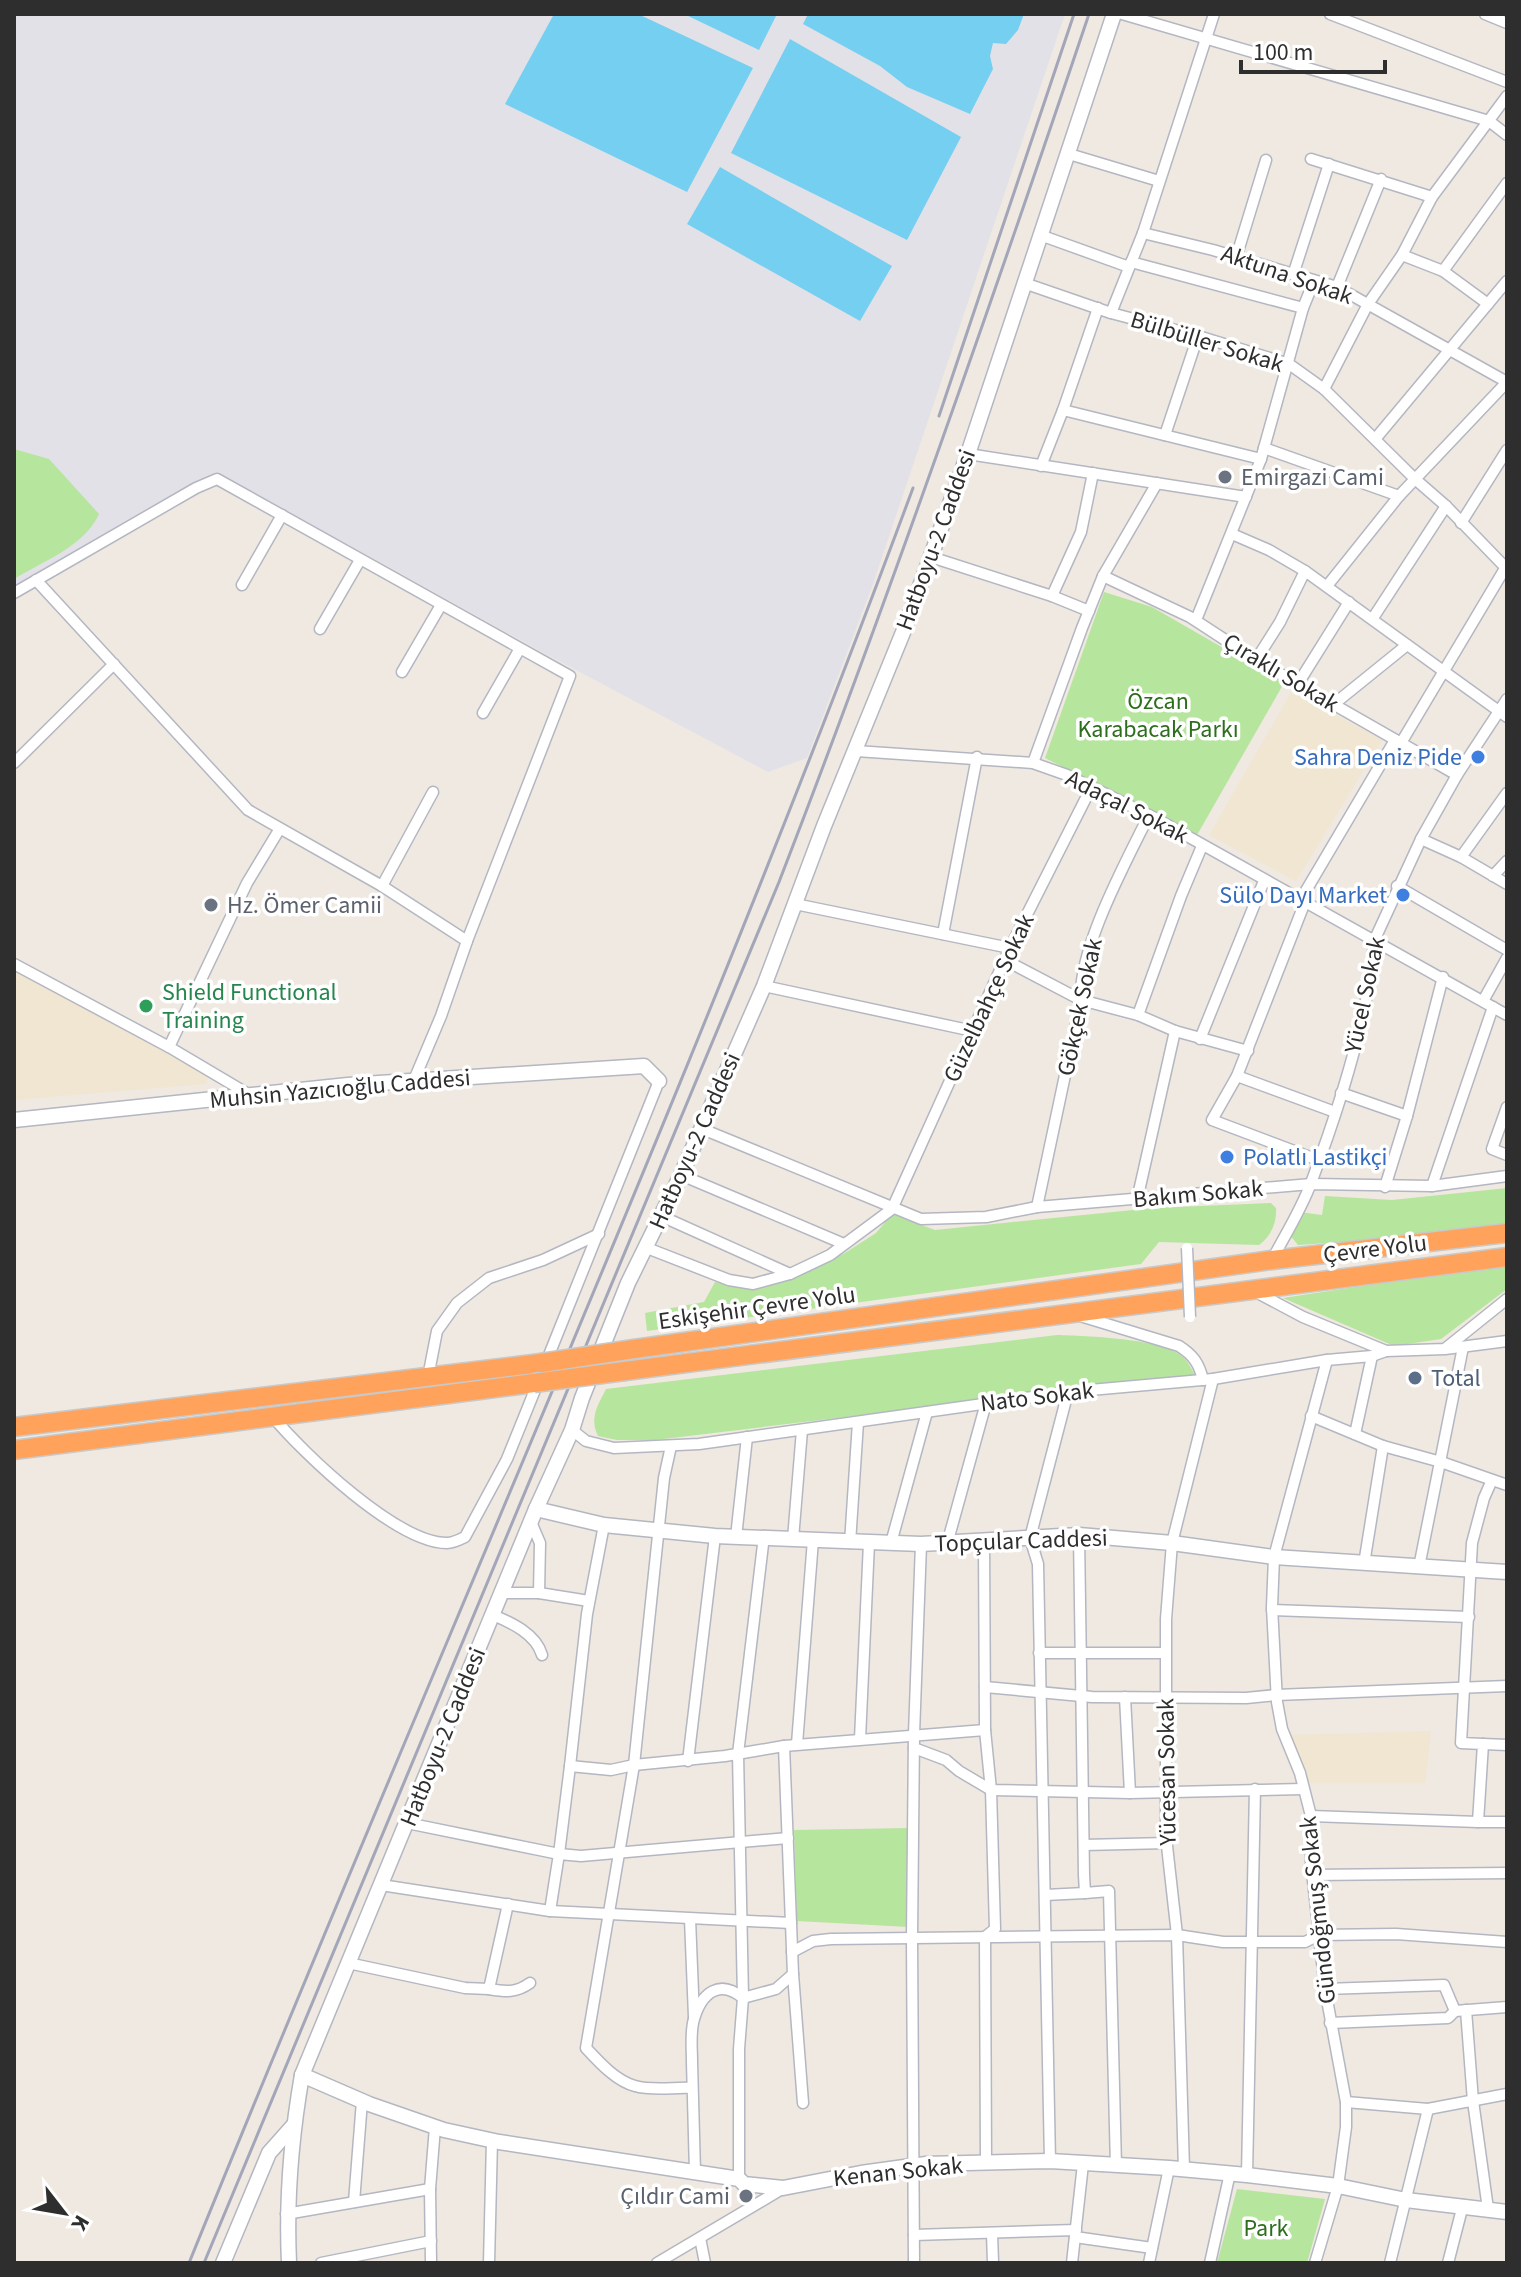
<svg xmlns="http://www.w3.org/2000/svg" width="1521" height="2277" viewBox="0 0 1521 2277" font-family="'Source Sans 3',sans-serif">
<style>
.industrial{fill:#e3e1e8}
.education{fill:#f0e6d1}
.green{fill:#b6e59e}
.water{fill:#75cff0}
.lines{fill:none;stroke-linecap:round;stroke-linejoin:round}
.street-casing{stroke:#b4b7c1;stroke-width:13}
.secondary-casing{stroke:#b4b7c1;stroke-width:17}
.highway-casing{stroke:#c9c9c9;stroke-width:21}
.street{stroke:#fff;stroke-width:10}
.secondary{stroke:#fff;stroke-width:14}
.highway{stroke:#ffa35c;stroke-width:18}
.rail{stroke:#a3a6b8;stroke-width:3}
.street-bridge-casing{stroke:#b4b7c1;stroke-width:13;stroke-linecap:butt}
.highway-bridge-casing{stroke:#c9c9c9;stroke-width:21;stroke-linecap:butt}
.street-bridge{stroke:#fff;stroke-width:10}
.highway-bridge{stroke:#ffa35c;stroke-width:18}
.worship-dot{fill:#6b7280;stroke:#fff;stroke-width:3}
.shop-dot{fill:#3f7fe0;stroke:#fff;stroke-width:3}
.leisure-dot{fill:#2e9e5b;stroke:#fff;stroke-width:3}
.service-dot{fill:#5c6f8a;stroke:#fff;stroke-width:3}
.labels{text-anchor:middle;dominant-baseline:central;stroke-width:7;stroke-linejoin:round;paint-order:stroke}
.street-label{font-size:24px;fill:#2e2e2e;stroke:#fff}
.worship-label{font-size:24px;fill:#5b616d;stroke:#fff;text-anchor:start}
.park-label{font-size:24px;fill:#2c6e1b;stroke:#fff}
.shop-label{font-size:24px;fill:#366cbe;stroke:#fff;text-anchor:end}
.leisure-label{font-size:24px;fill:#27864d;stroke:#fff;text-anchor:start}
.service-label{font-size:24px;fill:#4e5e75;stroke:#fff;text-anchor:start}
</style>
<rect width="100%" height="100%" fill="#efe9e1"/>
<path class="industrial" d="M14 14H1065L873 584 807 758 768 772 542 652 353 547 215 475 14 593Z"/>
<g class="education">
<path d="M1292 691 1382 740 1296 881 1209 835Z"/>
<path d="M14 970 208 1076 206 1084 14 1100Z"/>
<path d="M1431 1731 1425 1783H1308L1289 1735Z"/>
</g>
<g class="green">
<path d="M14 449 49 459 99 514C84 547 43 561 14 579Z"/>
<path d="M1104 592 1152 607 1284 683 1197 835 1045 758Z"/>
<path d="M1507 1188V1224L1401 1238 1298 1245 1289 1234 1299 1212 1322 1215 1325 1196 1392 1200Z"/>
<path d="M1271 1203 1276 1208C1277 1222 1271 1237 1259 1245L1159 1242 1141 1264 647 1331 645 1313 704 1302 715 1282 754 1288 788 1280 845 1253 876 1233 892 1214 935 1230 1153 1208Z"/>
<path d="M1507 1264V1289L1441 1339 1394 1346 1283 1298Z"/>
<path d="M1057 1335C1084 1336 1168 1338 1185 1359 1189 1363 1192 1370 1195 1375L655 1440H617L598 1436C589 1418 598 1405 606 1389Z"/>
<path d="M908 1828 909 1927 797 1921 794 1830Z"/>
<path d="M1237 2189 1325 2199 1307 2263H1217Z"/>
</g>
<g class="water">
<path d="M554 14H638L753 68 687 192 505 104Z"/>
<path d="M684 14H777L759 50Z"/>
<path d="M808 14H1024L1018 30 1006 44 993 43 990 56 993 69 970 114 907 87 880 66 803 24Z"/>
<path d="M790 39 961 137 907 240 731 153Z"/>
<path d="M720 167 892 266 860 321 687 224Z"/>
</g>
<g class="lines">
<g class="street-casing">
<g id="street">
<path d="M1122 14 1489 121 1507 135"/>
<path d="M1330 14 1507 82"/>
<path d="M1485 14 1507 23"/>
<path d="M1069 154 1159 181"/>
<path d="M1311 159 1432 197"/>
<path d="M1143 233 1213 250 1337 287 1507 382 1399 496 1327 586"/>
<path d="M1040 235 1129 267"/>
<path d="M1402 255 1443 271 1488 304"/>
<path d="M1236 258 1266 160"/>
<path d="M1131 262 1303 308"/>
<path d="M1443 271 1507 183"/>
<path d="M1293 275 1329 164"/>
<path d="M1024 283 1111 313 1198 336 1289 364 1324 389 1415 479 1446 506 1507 569"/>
<path d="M1337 287 1381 179"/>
<path d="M1111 313 1143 233 1214 14"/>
<path d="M1324 389 1368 304 1402 255 1432 197 1507 96"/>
<path d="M1063 410 1261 459"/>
<path d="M1165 435 1198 336"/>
<path d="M1376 438 1507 281"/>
<path d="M1264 448 1399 496"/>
<path d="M968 454 1246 497"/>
<path d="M1041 466 1063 410 1098 308"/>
<path d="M1461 523 1507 450"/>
<path d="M1232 534 1269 550 1305 571 1507 717"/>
<path d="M931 557 1052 596 1089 611"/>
<path d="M1103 576 1190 617 1256 660 1457 775"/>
<path d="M36 580 248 810 382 886 467 941"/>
<path d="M242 585 282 515"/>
<path d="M14 593 196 488 217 479 570 676 467 941 441 1016 414 1080"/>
<path d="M1052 596 1081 532 1093 473"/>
<path d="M1373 618 1446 506"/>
<path d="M1196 620 1261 459 1303 308 1314 281"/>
<path d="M320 629 360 560"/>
<path d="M1256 660 1280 622 1305 571"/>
<path d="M402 672 441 605"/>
<path d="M1299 682 1349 602"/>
<path d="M1334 704 1407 645"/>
<path d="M483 713 519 650"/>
<path d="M1401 743 1507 565"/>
<path d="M856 751 1033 763 1067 775 1155 818 1507 1015"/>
<path d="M14 763 114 664"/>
<path d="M1033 763 1082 628 1103 576 1157 483"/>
<path d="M1421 839 1461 857 1507 884"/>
<path d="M1461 857 1507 793"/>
<path d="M1493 876 1507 861"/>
<path d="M382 886 433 792"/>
<path d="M1397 886 1507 950"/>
<path d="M1301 899 1395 740"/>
<path d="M1305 902 1237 1076 1212 1120 1318 1160"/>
<path d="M795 904 1010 948"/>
<path d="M943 934 977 757"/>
<path d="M1005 960 1081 1000 1138 1015 1175 1031 1248 1051"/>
<path d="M14 964 169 1047 250 1095"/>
<path d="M764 986 973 1031"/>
<path d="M1483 1001 1507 958"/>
<path d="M1138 1015 1181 896 1202 846"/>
<path d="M1200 1039 1264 881"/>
<path d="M169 1047 247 883 279 830"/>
<path d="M1237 1076 1335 1112"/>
<path d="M1341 1093 1407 1116"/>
<path d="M1507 1107 1492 1149 1507 1155"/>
<path d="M700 1128 921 1219 986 1217 1037 1207 1311 1184 1432 1186 1507 1176"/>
<path d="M681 1175 844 1244"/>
<path d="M1432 1186 1493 1007"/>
<path d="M1385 1187 1407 1116 1443 977"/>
<path d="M1137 1200 1175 1031"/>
<path d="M1037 1207 1081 1000C1078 949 1126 862 1149 815"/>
<path d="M661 1216 790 1274"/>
<path d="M647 1248 729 1280 753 1284 790 1274 830 1255 892 1209 1010 948 1091 788"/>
<path d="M1272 1260C1285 1235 1301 1210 1311 1183 1338 1111 1369 1018 1374 941L1421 839 1457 775 1507 699"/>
<path d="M1254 1291 1303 1317 1386 1351"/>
<path d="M1077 1315 1179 1346C1193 1355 1199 1363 1203 1380"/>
<path d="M1446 1348 1507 1299"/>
<path d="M545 1365 659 1081"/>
<path d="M428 1377 437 1331 457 1303 489 1278 543 1260 599 1234"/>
<path d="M1311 1416 1383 1446 1441 1462 1507 1485"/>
<path d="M273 1417C304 1454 397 1543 447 1543 453 1543 459 1540 465 1537L507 1459 539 1380"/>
<path d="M572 1430 586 1441 614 1448 699 1444 1068 1392 1213 1379 1327 1360 1372 1356 1386 1351 1445 1349 1507 1341"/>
<path d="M1355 1434 1372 1356"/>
<path d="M671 1446 664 1478 634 1765 586 2048C599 2062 616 2081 635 2086 652 2091 675 2087 692 2088"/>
<path d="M1492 1480 1484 1498 1472 1543 1461 1743 1483 1744 1478 1822H1507"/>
<path d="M531 1522 540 1543 539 1593 589 1601"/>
<path d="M1079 1535 1084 1875 1085 1893 1109 1891 1116 2166"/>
<path d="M764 1536 738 1754 743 1998 776 1989 793 1974 784 1746"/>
<path d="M736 1537 747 1437"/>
<path d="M793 1539 802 1430"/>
<path d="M984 1542 985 1730 991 1790 995 1929 985 1937 986 2163"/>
<path d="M850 1543 858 1422"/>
<path d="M891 1543 927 1412"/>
<path d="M947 1544 986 1403"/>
<path d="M1364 1564 1383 1446"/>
<path d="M1419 1567 1463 1347"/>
<path d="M502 1593H539"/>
<path d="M1272 1610 1469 1617"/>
<path d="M493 1615C512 1623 536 1634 542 1655"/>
<path d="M1039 1653H1165"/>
<path d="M985 1687 1092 1697 1246 1698 1276 1695 1507 1686"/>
<path d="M1125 1697 1130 1793"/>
<path d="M860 1739 869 1543"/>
<path d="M797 1744 813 1540"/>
<path d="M1483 1744 1507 1745"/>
<path d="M914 1748 946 1760 959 1771 991 1790 1130 1793 1303 1789"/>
<path d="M688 1761 715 1536"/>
<path d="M570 1766 587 1614 604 1525"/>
<path d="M1311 1816 1478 1822"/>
<path d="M407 1823 559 1854 570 1766 611 1770 634 1765 725 1756 784 1746 985 1730"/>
<path d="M1084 1845 1167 1843"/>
<path d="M1312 1875 1507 1873"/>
<path d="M381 1885 550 1911 791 1923"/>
<path d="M1045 1895 1085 1893"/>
<path d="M550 1911 559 1854 581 1856 788 1838"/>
<path d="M690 1919 694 2017"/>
<path d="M792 1952 813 1941 831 1939 1177 1935 1223 1942H1305L1319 1935 1396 1934 1507 1942"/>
<path d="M348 1963 465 1988 489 1989 508 1904"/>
<path d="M793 1974 803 2103"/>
<path d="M489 1989C506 1992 516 1993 530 1983"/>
<path d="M1325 1989 1444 1985 1455 2011 1507 2007"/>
<path d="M1466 2010 1473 2101 1488 2209"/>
<path d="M1330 2023 1448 2018 1455 2011"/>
<path d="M1346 2102 1428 2109 1507 2094"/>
<path d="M1050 2161 1038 1564 1030 1538 1068 1392"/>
<path d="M1184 2169 1177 1935 1166 1837V1619L1172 1543 1213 1379"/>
<path d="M695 2173C694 2136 693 2099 692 2062 692 2048 690 2032 694 2019 702 1992 720 1979 743 1998L739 2049V2179"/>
<path d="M1247 2175 1255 1789"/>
<path d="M354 2202 362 2101"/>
<path d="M286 2214 430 2189"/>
<path d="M992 2233 993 2263"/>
<path d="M914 2235 1076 2230"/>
<path d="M1075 2237 1152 2248"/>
<path d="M700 2238 705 2263"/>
<path d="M321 2263 431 2241"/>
<path d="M431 2263 430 2189 435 2127"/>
<path d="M489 2263 492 2140"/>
<path d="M657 2263 782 2189"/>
<path d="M914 2263 912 1938 914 1734 921 1544"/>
<path d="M1072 2263 1083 2164"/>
<path d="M1149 2263 1169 2168"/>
<path d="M1210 2263 1230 2173"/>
<path d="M1315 2263 1338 2186 1346 2127V2102L1325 1989 1311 1863V1816L1300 1773 1282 1729 1277 1702 1272 1607 1274 1557 1327 1360"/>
<path d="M1390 2263 1428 2109"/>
<path d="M1448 2263 1463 2205"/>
</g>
</g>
<g class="secondary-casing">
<g id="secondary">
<path d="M14 1120 348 1085 644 1066 659 1081"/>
<path d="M536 1509 604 1525 715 1536 921 1544 1079 1535 1172 1543 1274 1557 1507 1572"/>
<path d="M302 2075 369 2104 444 2130 499 2142 739 2179 744 2184 783 2188 861 2173 926 2164 1050 2161 1169 2168 1247 2175 1338 2186 1406 2200 1507 2212"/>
<path d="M223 2263 269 2153 293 2126"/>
<path d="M289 2263C286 2199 291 2138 302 2075L536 1509 572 1430 582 1398 628 1283 681 1175 764 986 824 826 906 625 968 454 1114 14"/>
</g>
</g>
<g class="highway-casing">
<g id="highway">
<path d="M634 1349 1272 1260 1507 1233"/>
<path d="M625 1371 1507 1257"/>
<path d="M14 1427 541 1363"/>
<path d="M14 1450 534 1383"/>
</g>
</g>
<use href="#street" class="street"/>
<use href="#secondary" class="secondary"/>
<use href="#highway" class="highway"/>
<g class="rail">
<path d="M939 416 1074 14"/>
<path d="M189 2263C429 1671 691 1087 913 488"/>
<path d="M204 2263 779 882C890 595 991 305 1089 14"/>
</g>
<g class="street-bridge-casing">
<path id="street-bridge" d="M1187 1248 1190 1317"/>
</g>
<g class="highway-bridge-casing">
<g id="highway-bridge">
<path d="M541 1363 634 1349"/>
<path d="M534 1383 625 1371"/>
</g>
</g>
<use href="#street-bridge" class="street-bridge"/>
<use href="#highway-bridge" class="highway-bridge"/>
</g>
<g class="worship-dot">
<circle cx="1225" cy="477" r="8"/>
<circle cx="211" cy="905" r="8"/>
<circle cx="746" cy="2196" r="8"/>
</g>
<g class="shop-dot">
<circle cx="1478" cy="757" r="8"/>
<circle cx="1403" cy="895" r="8"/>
<circle cx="1227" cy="1157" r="8"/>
</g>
<circle class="leisure-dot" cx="146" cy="1006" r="8"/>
<circle class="service-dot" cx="1415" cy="1378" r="8"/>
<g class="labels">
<g class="street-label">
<text transform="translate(1287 275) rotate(19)">Aktuna Sokak</text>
<text transform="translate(1207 342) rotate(17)">Bülbüller Sokak</text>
<text transform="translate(936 540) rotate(-70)">Hatboyu-2 Caddesi</text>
<text transform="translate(1281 673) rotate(31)">Çıraklı Sokak</text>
<text transform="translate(1127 807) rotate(27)">Adaçal Sokak</text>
<text transform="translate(1365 995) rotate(-78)">Yücel Sokak</text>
<text transform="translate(989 998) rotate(-65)">Güzelbahçe Sokak</text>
<text transform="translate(1080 1007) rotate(-78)">Gökçek Sokak</text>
<text transform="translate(340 1089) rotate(-5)">Muhsin Yazıcıoğlu Caddesi</text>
<text transform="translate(695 1141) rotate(-66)">Hatboyu-2 Caddesi</text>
<text transform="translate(1198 1194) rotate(-5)">Bakım Sokak</text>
<text transform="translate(1375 1249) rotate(-7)">Çevre Yolu</text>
<text transform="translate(757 1308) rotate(-8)">Eskişehir Çevre Yolu</text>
<text transform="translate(1037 1397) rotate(-7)">Nato Sokak</text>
<text transform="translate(1021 1541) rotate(-2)">Topçular Caddesi</text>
<text transform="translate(443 1737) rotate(-68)">Hatboyu-2 Caddesi</text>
<text transform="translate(1167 1772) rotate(-91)">Yücesan Sokak</text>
<text transform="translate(1318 1910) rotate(-96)">Gündoğmuş Sokak</text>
<text transform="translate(898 2172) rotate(-6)">Kenan Sokak</text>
</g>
<g class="worship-label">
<text x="1241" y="477">Emirgazi Cami</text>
<text x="227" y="905">Hz. Ömer Camii</text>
<text x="730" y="2196" text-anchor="end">Çıldır Cami</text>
</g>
<g class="park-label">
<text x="1158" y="701">Özcan<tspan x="1158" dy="28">Karabacak Parkı</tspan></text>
<text x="1266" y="2228">Park</text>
</g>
<g class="shop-label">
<text x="1462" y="757">Sahra Deniz Pide</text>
<text x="1387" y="895">Sülo Dayı Market</text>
<text x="1243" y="1157" text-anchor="start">Polatlı Lastikçi</text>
</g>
<g class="leisure-label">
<text x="162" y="992">Shield Functional<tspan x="162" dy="28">Training</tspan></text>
</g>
<g class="service-label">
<text x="1431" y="1378">Total</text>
</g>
</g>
<rect width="1521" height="2277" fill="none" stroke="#2e2e2e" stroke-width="32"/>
<g transform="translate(64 2213) rotate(121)" stroke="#ffffff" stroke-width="6" paint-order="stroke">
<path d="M0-6L14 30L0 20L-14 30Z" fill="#2e2e2e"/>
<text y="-12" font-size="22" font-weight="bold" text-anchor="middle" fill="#2e2e2e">K</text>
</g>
<path d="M1241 60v12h144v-12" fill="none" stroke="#2e2e2e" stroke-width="4"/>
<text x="1253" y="60" font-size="24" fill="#2e2e2e" stroke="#ffffff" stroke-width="6" paint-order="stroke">100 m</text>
</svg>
